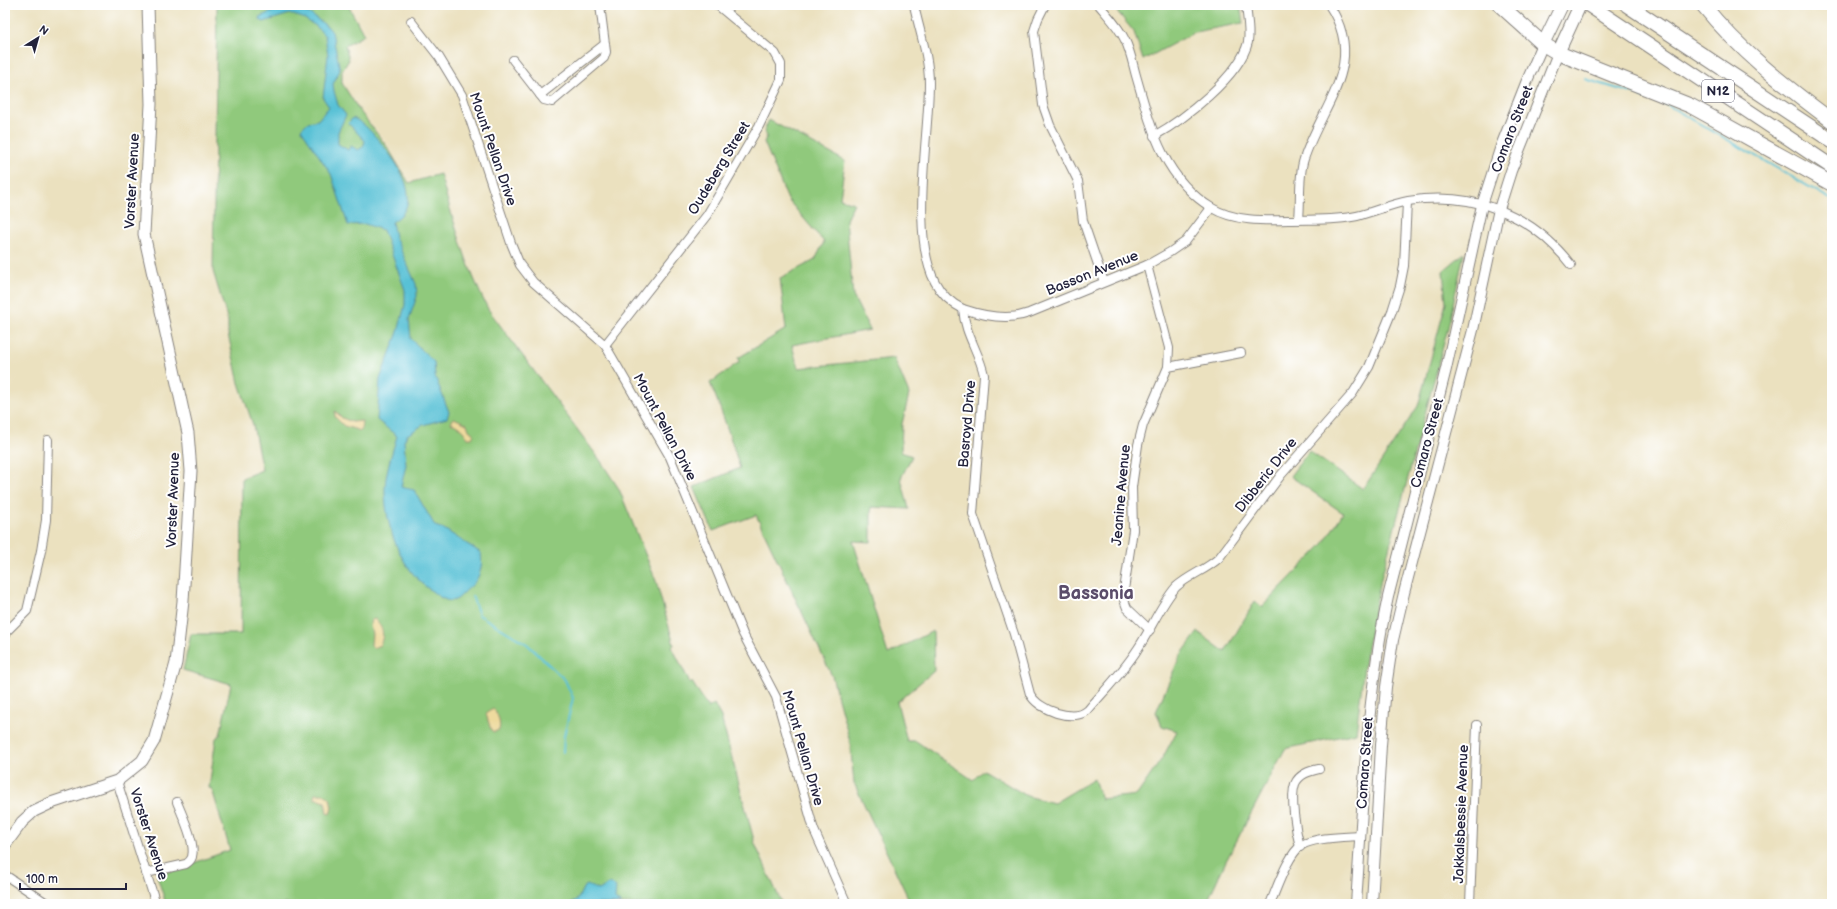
<svg xmlns="http://www.w3.org/2000/svg" width="1837" height="909" viewBox="0 0 1837 909" font-family="'Balsamiq Sans',sans-serif">
<style>
.green{fill:#90c97c;stroke:#59765c}
.sand{fill:#eeda9e;stroke:#887e6c}
.water{fill:#59c1d6;stroke:#3e7288}
.lines{fill:none;stroke-linecap:round;stroke-linejoin:round}
.stream{stroke:#59c1d6;stroke-width:2}
.minor-casing{stroke:#86827d;stroke-width:10}
.tertiary-casing{stroke:#86827d;stroke-width:12}
.secondary-casing{stroke:#86827d;stroke-width:13}
.primary-casing{stroke:#86827d;stroke-width:14}
.motorway-casing{stroke:#86827d;stroke-width:16}
.minor{stroke:#fff;stroke-width:8}
.tertiary{stroke:#fff;stroke-width:10}
.secondary{stroke:#fff;stroke-width:11}
.primary{stroke:#fff;stroke-width:12}
.motorway{stroke:#fff;stroke-width:14}
.labels{text-anchor:middle;dominant-baseline:central;stroke-width:4;stroke-linejoin:round;paint-order:stroke}
.shield{fill:#fff;stroke:#646476;stroke-width:1}
.shield-label{font-size:13px;font-weight:bold;fill:#22223b}
.street-label{font-size:14px;fill:#22223b;stroke:#fff}
.district-label{font-size:18px;font-weight:bold;fill:#5b4d6a;stroke:#fff}
</style>
<rect width="100%" height="100%" fill="#fff"/>
<filter id="ink" filterUnits="userSpaceOnUse"><feTurbulence type="fractalNoise" baseFrequency=".025" numOctaves="2"/><feDisplacementMap in="SourceGraphic" scale="8" xChannelSelector="R" yChannelSelector="G"/><feConvolveMatrix kernelMatrix="1 2 1 2 8 2 1 2 1" color-interpolation-filters="sRGB"/></filter>
<filter id="wash" filterUnits="userSpaceOnUse"><feTurbulence type="fractalNoise" baseFrequency=".012" numOctaves="4" result="noise"/><feDisplacementMap in="SourceGraphic" scale="16" xChannelSelector="R" yChannelSelector="G"/><feGaussianBlur stdDeviation="0.9" result="paint"/><feColorMatrix in="noise" values="0 0 0 0 0 0 0 0 0 0 0 0 0 0 0 0 0 1.4 0 .05"/><feComposite in="paint" operator="in"/></filter>
<g filter="url(#wash)">
<rect width="100%" height="100%" fill="#ebe1bf"/>
<g class="green">
<path d="M217 5H348L364 35 345 46 349 60 342 71V83L359 110 388 148 409 183 440 174C453 220 466 266 488 309L600 460 619 489 656 581 674 645 672 647 690 683 692 682 708 708 714 704 721 717 755 844 782 904H166L157 876 230 850 212 789 209 788 216 738 220 735 231 684 183 670 191 634H241L242 478 262 470 253 425 239 383 228 334V321L213 271Z"/>
<path d="M1112 5H1240L1243 23 1195 32 1143 60 1134 32Z"/>
<path d="M769 120 845 161 840 199 854 203 846 220 853 296 870 330 792 345 798 368 894 358 909 394 902 424 901 452 912 456 901 478 909 509 871 507V542L853 541 888 654 933 631 934 671 897 702 907 741H916L973 780 983 770 1027 796 1054 803 1094 779 1101 799 1137 795 1163 757 1177 731 1162 726 1156 712 1180 656 1198 632 1225 652 1255 601 1262 607 1323 544 1343 513 1290 476 1309 451 1363 489 1418 406 1446 303 1443 271 1464 253 1448 328 1381 579 1365 658 1356 733 1285 749 1226 861 1206 904H911L854 783 850 742 832 676 756 515 713 531 694 487 740 468C731 439 722 411 710 383L739 362 738 358 786 329 780 278 815 260 824 242 788 200 764 142 767 136 764 131Z"/>
</g>
<g class="sand">
<path d="M335 411 342 418 352 422 362 421 361 431 344 426 335 417Z"/>
<path d="M454 418 467 424 469 430 474 434 472 438H468L460 427 451 423V420Z"/>
<path d="M375 619C383 629 385 633 380 645L373 648 371 645 372 634 370 625 371 620Z"/>
<path d="M493 709C498 712 501 725 499 730L494 732 491 730 486 714 489 710Z"/>
<path d="M315 794H324L330 798 332 808 330 814 327 813 325 802 314 798Z"/>
</g>
<g class="water">
<path d="M286 6 309 13 328 27 332 32 340 70 333 84 334 91 338 105 346 115 338 132V144L348 150 351 146 358 150 363 147 365 141 348 123 353 118C366 124 372 133 381 143 398 164 426 203 392 222L395 237 416 284 417 296 409 319 411 339 434 362 435 376 449 412 447 418 423 425 407 435 404 441 406 465 401 487 414 490 435 526 444 529 481 553C483 567 480 579 469 588 465 591 460 598 455 600 448 603 439 597 433 592 402 571 387 532 385 495 384 475 392 454 397 436L377 420 380 379 398 332 405 305V290L383 230 365 224 348 225 331 174 301 129 308 122 318 120 329 107 323 98 328 55 325 36 316 26 303 18 290 14 264 22 260 20 259 17Z"/>
<path d="M610 883 616 887 615 899 621 904H569L578 899 583 888 587 885 599 890Z"/>
</g>
<g class="lines">
<g class="stream">
<path d="M268 5 274 11"/>
<path d="M1585 79 1662 102 1832 200"/>
<path d="M472 596 479 615 527 644 565 680 573 698 564 736 563 752"/>
</g>
</g>
</g>
<g filter="url(#ink)">
<g class="lines">
<g class="minor-casing">
<g id="minor">
<path d="M914 5C919 30 929 56 929 83 929 137 910 234 935 282 941 294 951 303 963 309 965 335 979 351 984 375L973 514 1014 634 1030 694C1038 710 1073 723 1088 710 1105 690 1123 672 1137 650 1150 631 1161 604 1176 587 1189 575 1206 570 1219 558L1281 475 1353 393 1369 367 1392 311 1400 286 1404 266 1407 202"/>
<path d="M1045 5 1038 19 1034 31 1043 105 1050 125 1078 181 1083 221 1104 282"/>
<path d="M1099 5C1108 16 1119 27 1125 40 1131 52 1133 66 1137 79 1151 128 1164 179 1212 208 1233 221 1264 221 1288 220 1310 219 1335 221 1357 216 1374 212 1391 204 1408 201 1473 191 1531 213 1571 265"/>
<path d="M411 21 439 57 462 95 511 243 520 265 533 282 605 345 670 457 743 634 776 697 814 830 847 904"/>
<path d="M513 60 544 100 552 102 604 58 606 52 600 5"/>
<path d="M540 95 605 44"/>
<path d="M1154 136C1183 120 1240 76 1248 42 1250 30 1247 17 1246 5"/>
<path d="M1299 219C1301 200 1298 177 1304 159 1322 104 1368 64 1329 5"/>
<path d="M1147 265 1169 348 1168 367 1143 425 1138 445 1132 487 1133 530 1124 590V600L1127 608 1150 630"/>
<path d="M963 309C984 316 1008 321 1029 313L1147 265 1170 252 1186 241 1211 208"/>
<path d="M605 345 707 215 759 126 781 80V64L775 53 717 5"/>
<path d="M1168 367 1241 353"/>
<path d="M5 644V633L27 611 41 551 46 520 48 440"/>
<path d="M117 781 156 904"/>
<path d="M1300 847C1296 832 1290 798 1295 784 1299 774 1310 771 1319 769"/>
<path d="M146 873 186 864C189 862 191 860 192 857 196 843 182 815 177 802"/>
<path d="M5 875 48 904"/>
<path d="M1270 904C1277 888 1288 854 1302 845 1315 837 1345 837 1360 836"/>
<path d="M1470 904 1477 725"/>
</g>
</g>
<g class="tertiary-casing">
<g id="tertiary">
<path d="M1356 904C1363 801 1366 698 1388 597L1446 369 1482 205 1501 146 1526 83 1543 44"/>
<path d="M1372 904 1381 745 1386 687 1393 640 1404 593 1473 330 1499 209 1511 171 1558 53"/>
</g>
</g>
<g class="secondary-casing">
<path id="secondary" d="M5 845 22 822 34 811 51 803 117 781 142 761 154 741 176 663 183 601 191 471 188 433 144 234 151 104 148 5"/>
</g>
<g class="primary-casing">
<g id="primary">
<path d="M1543 44 1562 5"/>
<path d="M1558 53 1580 5"/>
</g>
</g>
<g class="motorway-casing">
<g id="motorway">
<path d="M1500 5 1543 44 1558 53 1691 106 1832 184"/>
<path d="M1589 5 1832 167"/>
<path d="M1627 5 1832 141"/>
<path d="M1703 5C1740 51 1785 86 1832 121"/>
</g>
</g>
<use href="#minor" class="minor"/>
<use href="#tertiary" class="tertiary"/>
<use href="#secondary" class="secondary"/>
<use href="#primary" class="primary"/>
<use href="#motorway" class="motorway"/>
</g>
</g>
<g class="labels">
<rect class="shield" x="1702" y="80" width="32" height="22" rx="3"/>
<g class="shield-label">
<text x="1718" y="91">N12</text>
</g>
<g class="street-label">
<text transform="translate(1512 129) rotate(-69)">Comaro Street</text>
<text transform="translate(493 149) rotate(71)">Mount Pellan Drive</text>
<text transform="translate(719 168) rotate(-59)">Oudeberg Street</text>
<text transform="translate(132 181) rotate(-87)">Vorster Avenue</text>
<text transform="translate(1092 273) rotate(-22)">Basson Avenue</text>
<text transform="translate(967 424) rotate(-85)">Basroyd Drive</text>
<text transform="translate(665 427) rotate(62)">Mount Pellan Drive</text>
<text transform="translate(1427 443) rotate(-75)">Comaro Street</text>
<text transform="translate(1266 475) rotate(-52)">Dibberic Drive</text>
<text transform="translate(1121 495) rotate(-85)">Jeanine Avenue</text>
<text transform="translate(173 500) rotate(-88)">Vorster Avenue</text>
<text transform="translate(803 748) rotate(74)">Mount Pellan Drive</text>
<text transform="translate(1365 763) rotate(-86)">Comaro Street</text>
<text transform="translate(1461 814) rotate(-88)">Jakkalsbessie Avenue</text>
<text transform="translate(149 834) rotate(72)">Vorster Avenue</text>
</g>
<g class="district-label">
<text x="1096" y="593">Bassonia</text>
</g>
</g>
<rect width="1837" height="909" fill="none" stroke="#fff" stroke-width="20"/>
<g transform="translate(38 38) rotate(37)" stroke="#ffffff" stroke-width="3" paint-order="stroke">
<path d="M0-3L7 15L0 10L-7 15Z" fill="#22223b"/>
<text y="-6" font-size="11" font-weight="bold" text-anchor="middle" fill="#22223b">N</text>
</g>
<path d="M20 883v6h106v-6" fill="none" stroke="#22223b" stroke-width="2"/>
<text x="26" y="883" font-size="12" fill="#22223b" stroke="#ffffff" stroke-width="3" paint-order="stroke">100 m</text>
</svg>
